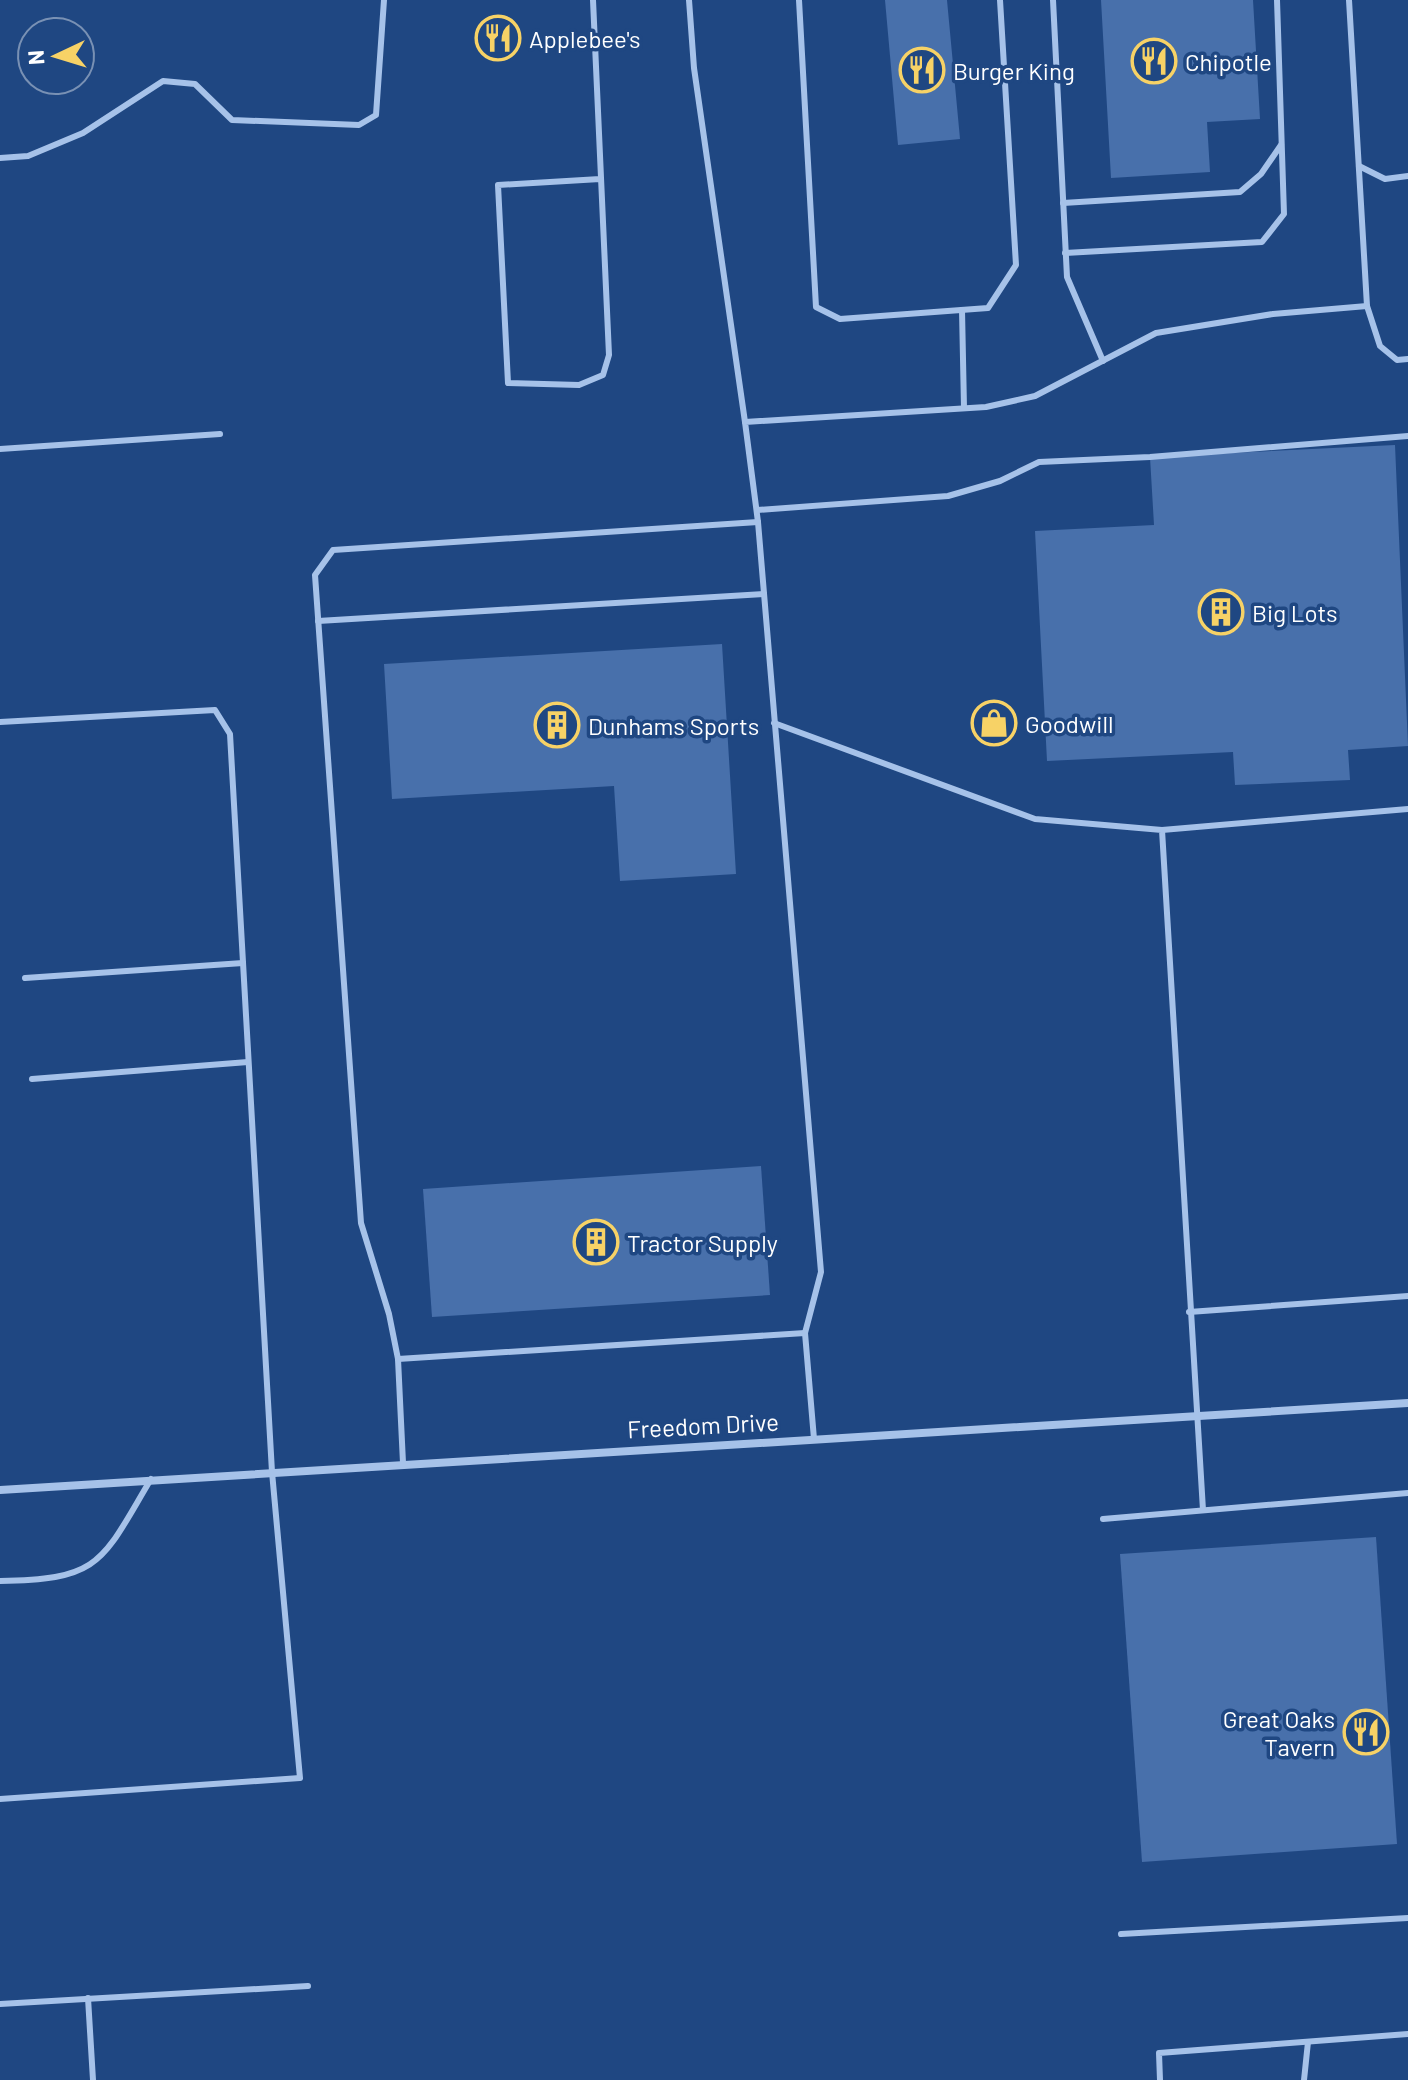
<svg xmlns="http://www.w3.org/2000/svg" width="1408" height="2080" viewBox="0 0 1408 2080" font-family="Barlow,sans-serif">
<style>
.building{fill:#4870ab}
.lines{fill:none;stroke-linecap:round;stroke-linejoin:round}
.lane{stroke:#a6c2e9;stroke-width:6}
.street{stroke:#a6c2e9;stroke-width:8}
.labels{text-anchor:middle;dominant-baseline:central;stroke-width:7;stroke-linejoin:round;paint-order:stroke}
.poi-label{font-size:24px;fill:#fff;stroke:#1f4782;text-anchor:start}
.street-label{font-size:24px;fill:#fff;stroke:#1f4782}
</style>
<rect width="100%" height="100%" fill="#1f4782"/>
<g class="building">
<path d="M885 0H947L960 139 898 145Z"/>
<path d="M1101 0H1253L1260 119 1207 122 1210 172 1111 178Z"/>
<path d="M1395 445 1408 746 1348 750 1350 780 1235 785 1233 752 1047 761 1035 531 1154 525 1150 457Z"/>
<path d="M722 644 736 874 620 881 614 786 392 799 384 664Z"/>
<path d="M761 1166 770 1295 432 1317 423 1189Z"/>
<path d="M1376 1537 1397 1844 1142 1862 1120 1554Z"/>
</g>
<g class="lines">
<g class="lane">
<path d="M593 0 609 355 603 375 579 385 508 383 498 185 600 179"/>
<path d="M689 0 694 68 745 422"/>
<path d="M799 0 816 307 840 319 988 308 1016 265 1000 0"/>
<path d="M1053 0 1067 277 1103 361"/>
<path d="M0 158 28 156 83 133 163 81 195 84 232 120 359 125 376 115 384 0"/>
<path d="M1359 166 1385 179 1408 176"/>
<path d="M1063 203 1240 192 1261 174 1281 145"/>
<path d="M1065 253 1262 242 1284 214 1277 0"/>
<path d="M1367 306 1380 346 1397 360 1408 359"/>
<path d="M962 310 964 408"/>
<path d="M0 449 220 434"/>
<path d="M757 510 948 496 1000 481 1039 462 1150 457 1408 436"/>
<path d="M318 621 764 594"/>
<path d="M0 722 215 710 230 734 272 1472 300 1778 0 1799"/>
<path d="M774 723 1035 819 1162 830 1203 1510"/>
<path d="M1162 830 1408 809"/>
<path d="M25 978 243 963"/>
<path d="M32 1079 248 1062"/>
<path d="M1189 1312 1408 1296"/>
<path d="M398 1359 805 1333"/>
<path d="M814 1439 805 1333 821 1272 758 522 745 422 986 407 1035 396 1156 333 1273 314 1367 306 1349 0"/>
<path d="M403 1463 398 1359 389 1314 361 1223 315 575 333 550 758 522"/>
<path d="M1103 1519 1408 1493"/>
<path d="M0 1581C102 1580 102 1561 151 1479"/>
<path d="M1121 1934 1408 1918"/>
<path d="M88 1998 93 2080"/>
<path d="M0 2004 308 1986"/>
<path d="M1160 2080 1159 2053 1408 2034"/>
<path d="M1304 2080 1308 2042"/>
</g>
<path class="street" d="M0 1490 1408 1403"/>
</g>
<defs>
<g id="restaurant-ring" transform="scale(2.3)"><circle r="9.5" fill="#1f4782" stroke="#f7d266" stroke-width="1.5"/><path d="M-5-6h1v4h1v-4h1v4h1v-4h1v5L-1.5 .5V6h-2V.5L-5-1ZM5-6V6H3V1.5H1.5Q1.5-4 5-6Z" fill="#f7d266"/></g>
<g id="building-ring" transform="scale(2.3)"><circle r="9.5" fill="#1f4782" stroke="#f7d266" stroke-width="1.5"/><path d="M-4-6H4V6H1V3H-1V6H-4ZM-2.5-4.3h1.7v1.8h-1.7ZM.8-4.3h1.7v1.8H.8ZM-2.5-1h1.7V.8h-1.7ZM.8-1h1.7V.8H.8Z" fill="#f7d266"/></g>
<g id="shop-ring" transform="scale(2.3)"><circle r="9.5" fill="#1f4782" stroke="#f7d266" stroke-width="1.5"/><path d="M-5-2.5h2.3a2.7 3.5 0 0 1 5.4 0H5L5.5 6h-11ZM-1.5-2.5h3a1.5 2.3 0 0 0-3 0Z" fill="#f7d266"/></g>
</defs>
<g fill-rule="evenodd">
<use href="#restaurant-ring" x="498" y="38"/>
<use href="#restaurant-ring" x="1154" y="61"/>
<use href="#restaurant-ring" x="922" y="70"/>
<use href="#building-ring" x="1221" y="612"/>
<use href="#shop-ring" x="994" y="723"/>
<use href="#building-ring" x="557" y="725"/>
<use href="#building-ring" x="596" y="1242"/>
<use href="#restaurant-ring" x="1366" y="1732"/>
</g>
<g class="labels">
<g class="poi-label">
<text x="529" y="38">Applebee's</text>
<text x="1185" y="61">Chipotle</text>
<text x="953" y="70">Burger King</text>
<text x="1252" y="612">Big Lots</text>
<text x="1025" y="723">Goodwill</text>
<text x="588" y="725">Dunhams Sports</text>
<text x="627" y="1242">Tractor Supply</text>
<text x="1335" y="1718" text-anchor="end">Great Oaks<tspan x="1335" dy="28">Tavern</tspan></text>
</g>
<g class="street-label">
<text transform="translate(703 1425) rotate(-3)">Freedom Drive</text>
</g>
</g>
<g transform="translate(56 56) rotate(266)"><circle r="38" fill="#1f4782" stroke="#7991b4" stroke-width="2"/>
<path d="M0-6L14 30L0 20L-14 30Z" fill="#f7d266"/>
<text y="-12" font-size="22" font-weight="bold" text-anchor="middle" fill="#ffffff">N</text>
</g>
</svg>
